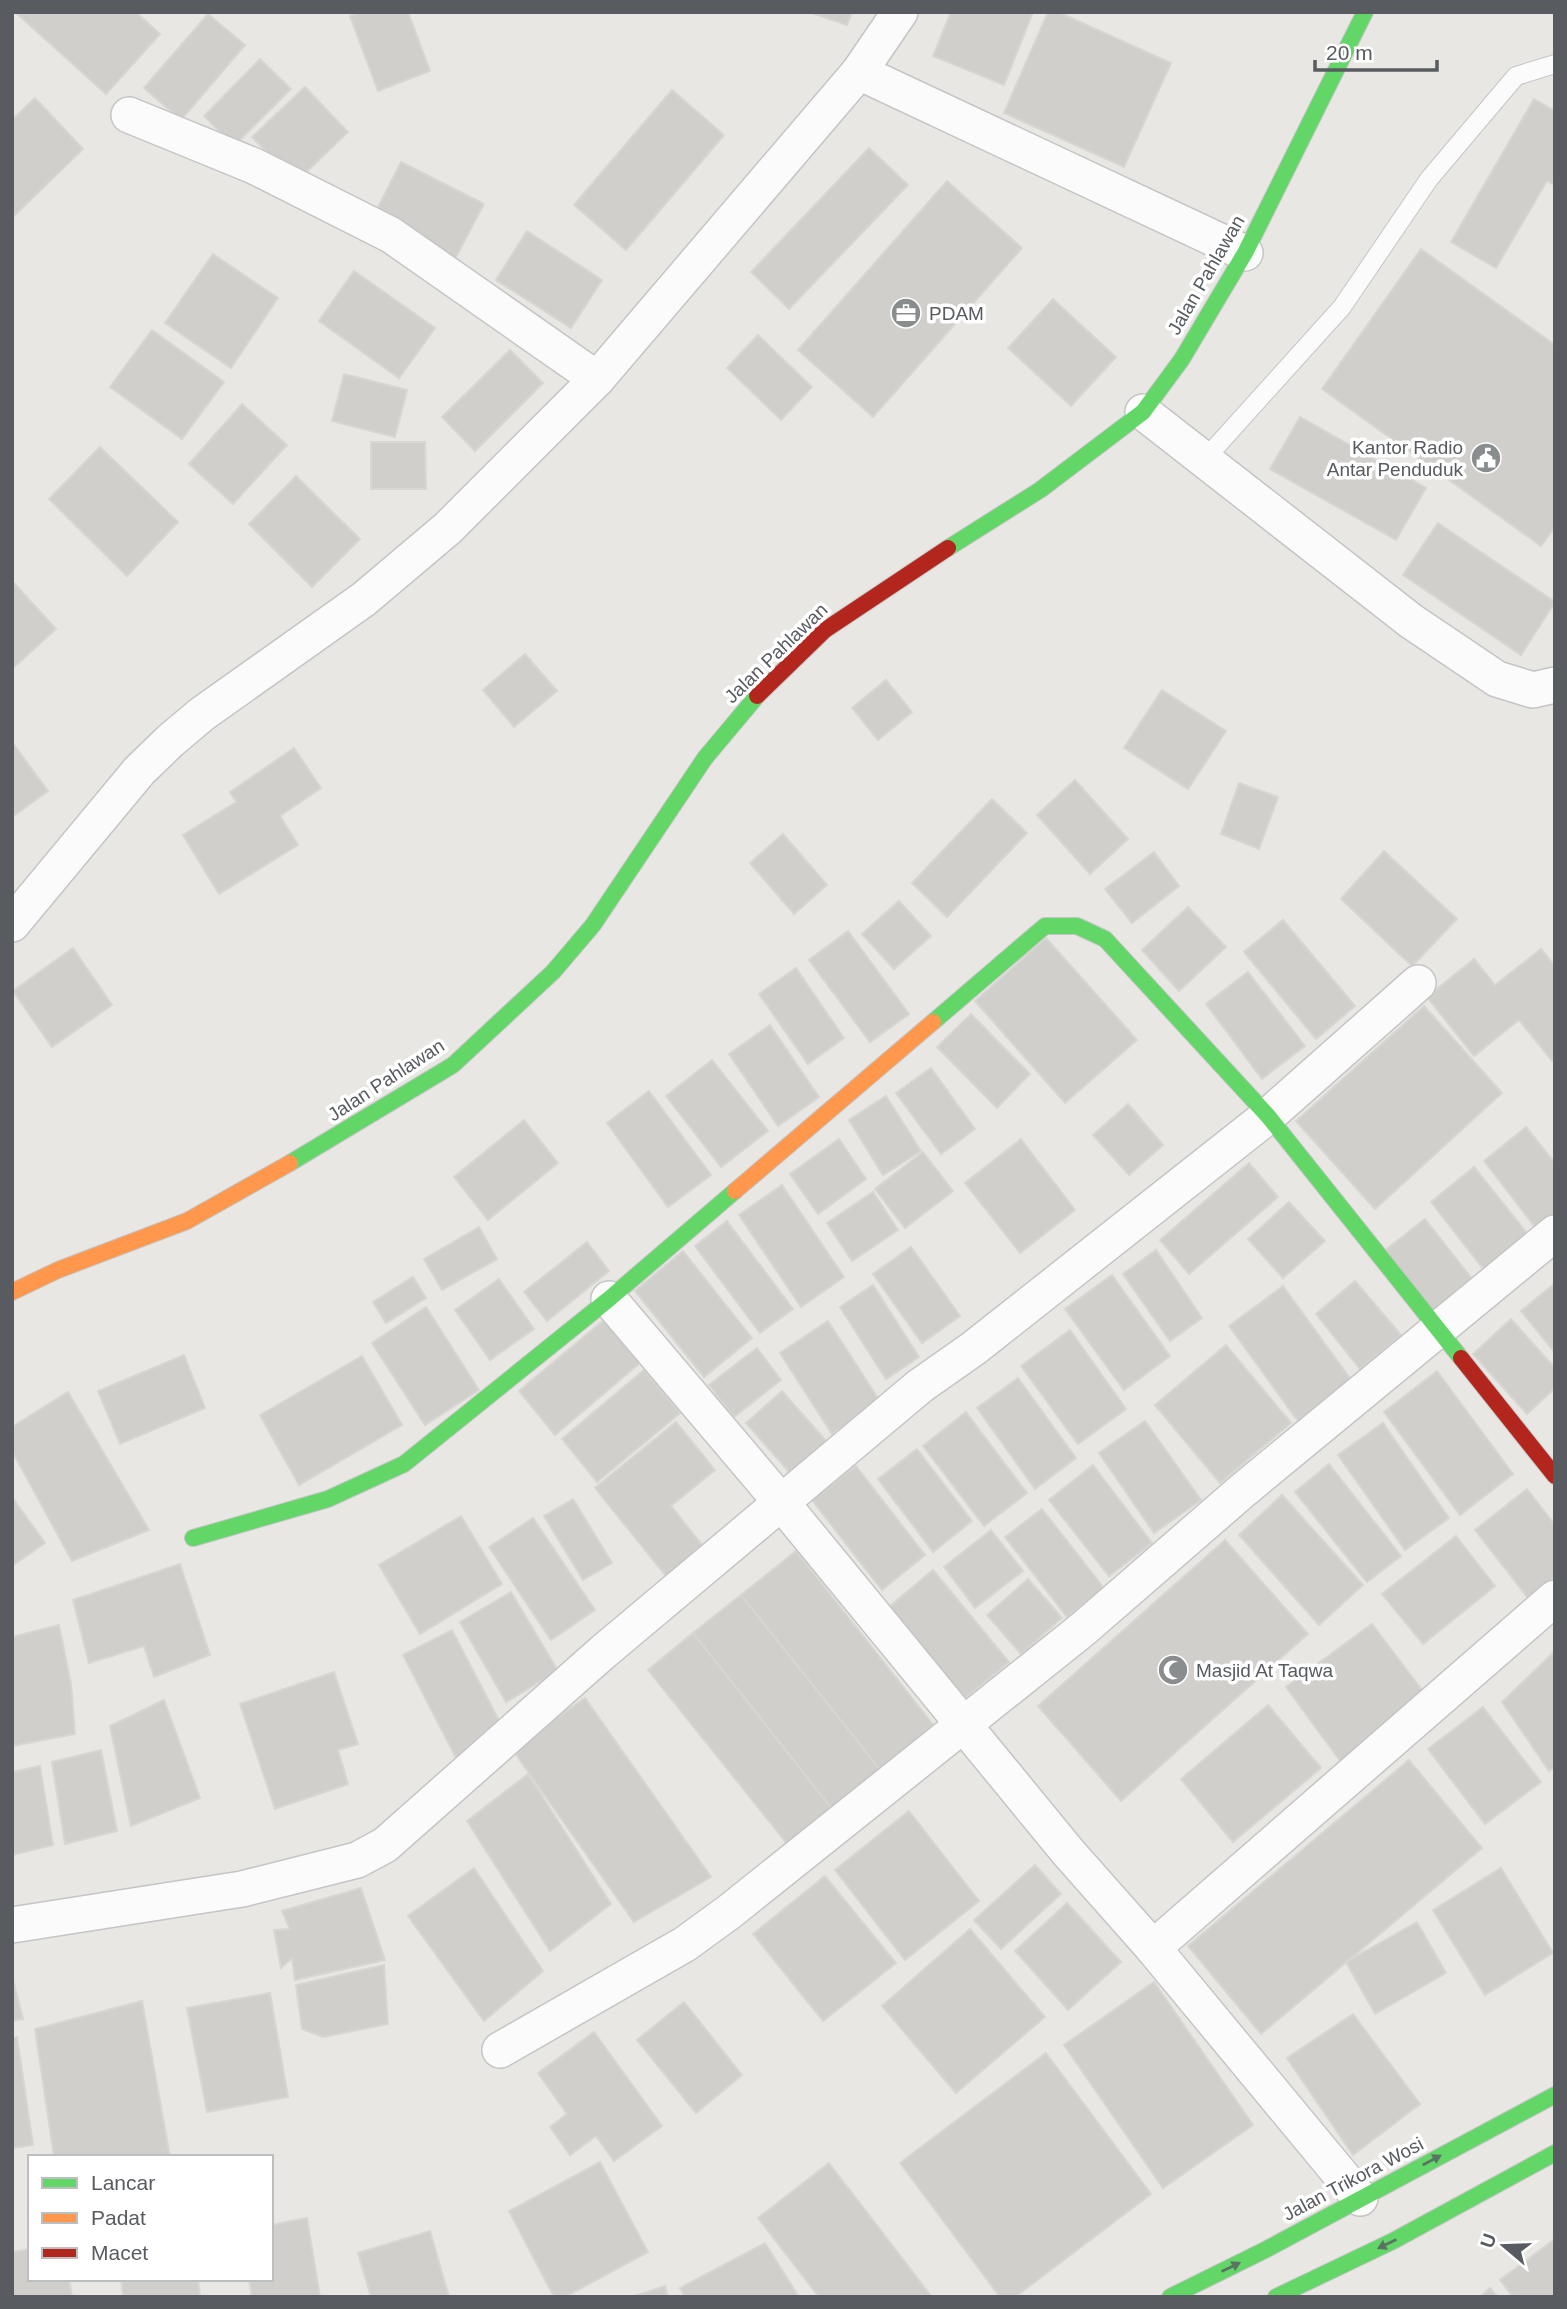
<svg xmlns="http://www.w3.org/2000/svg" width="1567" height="2309" viewBox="0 0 1567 2309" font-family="Arial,sans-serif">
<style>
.building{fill:#d0cfcc;stroke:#d8d6d2;stroke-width:2}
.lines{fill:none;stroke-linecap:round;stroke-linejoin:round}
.lane-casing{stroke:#c5c5c5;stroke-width:20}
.street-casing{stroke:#c5c5c5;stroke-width:38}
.fast-casing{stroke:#c4c5c5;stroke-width:18}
.slow-casing{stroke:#c4c5c5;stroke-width:18}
.jam-casing{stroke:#c4c5c5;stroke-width:18}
.lane{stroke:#fcfbfb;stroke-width:18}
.street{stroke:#fcfbfb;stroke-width:35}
.fast{stroke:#63d668;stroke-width:16}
.slow{stroke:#ff974d;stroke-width:16}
.jam{stroke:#b3261e;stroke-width:16}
.oneway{fill:#5a7462}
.labels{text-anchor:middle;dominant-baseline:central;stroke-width:7;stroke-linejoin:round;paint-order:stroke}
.street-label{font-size:19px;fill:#585c60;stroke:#fff}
.poi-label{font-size:19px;fill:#585c60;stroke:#fff;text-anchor:start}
</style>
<rect width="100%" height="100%" fill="#e8e7e3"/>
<g class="building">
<path d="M15 12H136L160 34 106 94Z"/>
<path d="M359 12H408L430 71 378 91 350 16Z"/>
<path d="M809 12H852L847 25Z"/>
<path d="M951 12H1033L1004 85 933 56Z"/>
<path d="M1048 12H1058L1171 63 1124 167 1004 113Z"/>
<path d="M208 14 245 45 181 120 144 88Z"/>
<path d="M260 59 291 89 234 146 204 116Z"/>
<path d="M305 87 348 132 296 182 252 137Z"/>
<path d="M672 90 724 135 626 250 574 205Z"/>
<path d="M35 98 83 149 12 218V120Z"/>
<path d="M1534 99 1555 111V185L1547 181 1496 268 1451 242Z"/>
<path d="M869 148 908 185 789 309 751 272Z"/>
<path d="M401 162 484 204 455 259 373 217Z"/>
<path d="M947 181 1022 248 873 417 798 350Z"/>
<path d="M527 231 602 280 571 328 496 280Z"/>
<path d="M1421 249 1555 345V527L1541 546 1322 389Z"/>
<path d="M213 254 278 298 231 368 165 323Z"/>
<path d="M354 271 435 328 399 378 319 321Z"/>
<path d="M1053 299 1116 357 1071 406 1008 348Z"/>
<path d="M152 330 224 382 182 439 110 387Z"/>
<path d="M758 335 812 387 781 420 727 368Z"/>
<path d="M510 350 543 383 475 451 442 417Z"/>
<path d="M344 374 407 390 395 437 332 421Z"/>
<path d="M242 404 287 445 233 504 189 464Z"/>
<path d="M1300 417 1426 488 1396 540 1270 469Z"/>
<path d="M371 442H425L426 489H371Z"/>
<path d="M100 447 178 522 127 576 49 499Z"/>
<path d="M296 476 360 539 312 587 249 524Z"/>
<path d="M1438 523 1555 602 1521 655 1403 575Z"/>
<path d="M12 581 56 629 12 669Z"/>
<path d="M525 654 557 691 514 727 483 690Z"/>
<path d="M886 680 912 712 878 740 852 708Z"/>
<path d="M1162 690 1226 731 1188 789 1124 748Z"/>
<path d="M12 742 48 791 12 817Z"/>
<path d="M294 748 321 788 280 816 298 845 219 894 183 835 236 802 230 792Z"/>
<path d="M1075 780 1128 839 1090 874 1037 815Z"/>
<path d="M1239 783 1278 797 1259 849 1221 834Z"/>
<path d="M992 799 1027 833 947 917 912 883Z"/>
<path d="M783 834 827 885 794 914 750 863Z"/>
<path d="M1384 851 1457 919 1412 966 1341 899Z"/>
<path d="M1154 852 1179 886 1132 923 1105 889Z"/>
<path d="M899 901 931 936 894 969 862 934Z"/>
<path d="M1188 907 1226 947 1179 991 1142 950Z"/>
<path d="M1283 920 1355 1006 1316 1039 1244 952Z"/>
<path d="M848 931 909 1014 870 1042 809 960Z"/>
<path d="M1046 938 1137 1040 1065 1103 975 1001Z"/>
<path d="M73 948 112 1005 52 1047 13 991Z"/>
<path d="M1541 949 1555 966V1059L1552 1061 1519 1020 1474 1056 1427 997 1474 959 1495 985Z"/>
<path d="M796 968 844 1038 808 1064 759 994Z"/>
<path d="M1248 972 1305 1046 1262 1079 1206 1004Z"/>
<path d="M1424 1006 1502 1093 1375 1209 1296 1121Z"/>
<path d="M971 1014 1030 1074 997 1108 937 1047Z"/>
<path d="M770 1025 819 1097 778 1126 729 1054Z"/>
<path d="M712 1060 768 1131 721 1167 666 1096Z"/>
<path d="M931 1068 975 1129 941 1154 896 1093Z"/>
<path d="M649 1091 711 1175 668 1207 607 1123Z"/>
<path d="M886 1096 921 1151 883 1175 849 1120Z"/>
<path d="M1128 1104 1163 1145 1129 1175 1093 1135Z"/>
<path d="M524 1120 558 1163 488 1220 454 1177Z"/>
<path d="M1526 1127 1555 1163V1218L1538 1231 1484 1161Z"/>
<path d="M839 1139 866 1179 818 1214 790 1174Z"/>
<path d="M1021 1139 1075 1210 1020 1253 965 1183Z"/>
<path d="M923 1152 953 1191 905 1228 875 1189Z"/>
<path d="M1249 1163 1278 1197 1189 1274 1160 1240Z"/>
<path d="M1474 1167 1531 1238 1487 1274 1431 1202Z"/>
<path d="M782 1185 844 1277 801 1307 739 1215Z"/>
<path d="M873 1192 898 1230 852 1261 827 1223Z"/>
<path d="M1289 1202 1325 1241 1283 1278 1248 1239Z"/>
<path d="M1425 1219 1476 1284 1435 1317 1383 1252Z"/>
<path d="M727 1221 793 1309 760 1333 695 1246Z"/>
<path d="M479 1227 497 1259 442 1290 424 1259Z"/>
<path d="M587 1242 609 1271 547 1321 524 1292Z"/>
<path d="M911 1247 960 1316 922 1343 873 1274Z"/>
<path d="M1156 1250 1202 1318 1170 1341 1123 1274Z"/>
<path d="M683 1251 752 1338 704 1377 635 1291Z"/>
<path d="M1112 1275 1170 1356 1124 1390 1065 1309Z"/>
<path d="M413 1277 426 1298 386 1323 373 1302Z"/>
<path d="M499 1279 534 1329 490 1360 455 1310Z"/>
<path d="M1355 1281 1401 1335 1360 1369 1316 1314Z"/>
<path d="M1555 1283V1353L1521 1311Z"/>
<path d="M873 1285 919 1357 886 1379 840 1307Z"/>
<path d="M1283 1286 1352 1381 1298 1421 1229 1326Z"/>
<path d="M426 1307 479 1390 425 1425 372 1343Z"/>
<path d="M1511 1319 1555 1368V1388L1527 1414 1473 1354Z"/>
<path d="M604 1320 640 1363 555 1435 519 1391Z"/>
<path d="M828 1321 881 1403 832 1434 780 1353Z"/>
<path d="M1070 1330 1126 1409 1078 1444 1021 1366Z"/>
<path d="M1226 1345 1291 1423 1220 1483 1155 1405Z"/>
<path d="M757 1348 781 1380 734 1417 709 1385Z"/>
<path d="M184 1355 205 1408 120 1444 98 1391Z"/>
<path d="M362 1356 402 1425 299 1485 260 1415Z"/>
<path d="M644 1370 680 1413 597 1482 562 1439Z"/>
<path d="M1437 1371 1513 1474 1460 1515 1384 1412Z"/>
<path d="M1018 1378 1076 1458 1035 1489 977 1408Z"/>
<path d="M782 1391 827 1442 791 1474 746 1423Z"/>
<path d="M68 1392 149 1530 72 1561 12 1451V1427Z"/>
<path d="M966 1412 1027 1493 984 1526 923 1446Z"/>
<path d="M1145 1421 1201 1500 1154 1533 1099 1453Z"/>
<path d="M676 1422 715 1470 671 1506 703 1546 666 1576 595 1488Z"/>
<path d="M1383 1423 1449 1518 1405 1550 1338 1455Z"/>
<path d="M917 1449 972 1521 933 1552 878 1479Z"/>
<path d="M1329 1464 1401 1556 1367 1582 1295 1492Z"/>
<path d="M1093 1465 1152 1543 1109 1576 1049 1500Z"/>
<path d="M856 1466 925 1555 882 1590 812 1500Z"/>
<path d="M1527 1489 1555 1525V1577L1528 1598 1475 1530Z"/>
<path d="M1282 1495 1363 1585 1319 1625 1239 1535Z"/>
<path d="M12 1497 45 1543 12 1566Z"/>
<path d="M573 1499 612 1563 583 1580 544 1516Z"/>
<path d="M1042 1509 1104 1588 1067 1617 1005 1537Z"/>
<path d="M461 1516 502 1584 420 1634 379 1565Z"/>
<path d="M533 1518 595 1610 551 1640 489 1547Z"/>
<path d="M991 1530 1023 1571 975 1608 944 1567Z"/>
<path d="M1456 1536 1495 1586 1423 1644 1382 1594Z"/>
<path d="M1225 1540 1308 1634 1121 1801 1038 1706Z"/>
<path d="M796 1551 935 1727 881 1771 741 1595Z"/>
<path d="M180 1564 210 1655 154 1677 144 1646 89 1663 73 1600Z"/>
<path d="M933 1570 1009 1662 964 1699 889 1607Z"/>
<path d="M1028 1579 1062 1618 1021 1654 987 1615Z"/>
<path d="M511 1592 558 1671 506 1702 460 1622Z"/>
<path d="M741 1595 881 1771 832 1809 693 1633Z"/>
<path d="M1372 1624 1428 1698 1341 1762 1286 1687Z"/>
<path d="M59 1625 71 1684 75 1734 12 1746V1637Z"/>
<path d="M452 1630 505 1732 456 1758 403 1655Z"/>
<path d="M693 1633 832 1809 788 1845 648 1670Z"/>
<path d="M1554 1652 1555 1767 1549 1771 1502 1702Z"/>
<path d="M334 1672 358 1744 338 1750 348 1784 275 1809 240 1704Z"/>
<path d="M585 1698 711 1877 634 1922 512 1749Z"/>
<path d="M164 1700 200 1798 131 1826 110 1726Z"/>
<path d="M1268 1705 1321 1768 1233 1842 1181 1779Z"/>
<path d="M1483 1707 1541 1782 1485 1824 1428 1749Z"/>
<path d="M101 1750 117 1831 65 1844 52 1762Z"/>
<path d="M1409 1760 1482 1848 1261 2034 1188 1946Z"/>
<path d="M40 1766 53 1845 12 1855V1772Z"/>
<path d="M528 1774 611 1904 550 1951 467 1821Z"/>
<path d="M909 1811 979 1901 905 1960 835 1870Z"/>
<path d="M1035 1865 1061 1894 1001 1949 974 1920Z"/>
<path d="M474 1868 543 1971 484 2021 408 1916Z"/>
<path d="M1501 1868 1553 1953 1485 1995 1433 1910Z"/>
<path d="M825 1876 896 1963 823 2021 753 1934Z"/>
<path d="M361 1888 385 1960 295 1980 292 1958 281 1968 274 1930 290 1929 282 1911Z"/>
<path d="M1067 1903 1121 1962 1068 2010 1015 1951Z"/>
<path d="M1417 1922 1446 1973 1375 2014 1346 1962Z"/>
<path d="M970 1929 1045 2017 956 2093 882 2006Z"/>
<path d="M384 1965 388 2024 323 2037 302 2029 296 1985Z"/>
<path d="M12 1976 23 2019 12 2021Z"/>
<path d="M1154 1982 1253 2125 1163 2188 1064 2045Z"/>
<path d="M270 1993 288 2097 207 2112 187 2008Z"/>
<path d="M142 2001 170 2157H54L35 2029Z"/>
<path d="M684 2002 742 2075 696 2113 637 2040Z"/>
<path d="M1353 2014 1420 2104 1353 2155 1287 2058Z"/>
<path d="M594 2032 662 2126 614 2161 596 2136 570 2155 550 2127 567 2114 538 2073Z"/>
<path d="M17 2037 33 2145 12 2148V2038Z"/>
<path d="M1046 2053 1151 2194 1015 2297H1000L900 2163Z"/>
<path d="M600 2162 648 2252 565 2297H554L509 2211Z"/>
<path d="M829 2163 932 2297H819L758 2218Z"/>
<path d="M307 2218 320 2297H252L249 2279H271V2225Z"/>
<path d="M430 2231 449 2297H371L358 2253Z"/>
<path d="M1555 2239V2297H1513L1500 2280Z"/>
<path d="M765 2243 799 2297H685L680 2288Z"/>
<path d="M30 2249V2279H69L72 2297H12V2252Z"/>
<path d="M121 2279H198L200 2297H123Z"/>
<path d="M665 2286 668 2297H632Z"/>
<path d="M1490 2288 1498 2297H1480Z"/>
</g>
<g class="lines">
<g class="lane-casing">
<path id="lane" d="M1205 459 1342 307 1429 179 1516 76 1555 64"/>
</g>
<g class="street-casing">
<g id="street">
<path d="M859 72 1245 253"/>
<path d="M129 115 254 166 391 235 597 379"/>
<path d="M1143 412 1411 621 1497 679 1533 690 1555 685"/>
<path d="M12 924 139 771 170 741 202 714 364 599 448 528 597 379 859 72 900 12"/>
<path d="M609 1299 781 1502 1068 1852 1153 1948 1360 2198"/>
<path d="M12 1925 242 1889 357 1860 385 1845 603 1652 920 1386 974 1348 1268 1116 1418 983"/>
<path d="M1153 1948 1555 1598"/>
<path d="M500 2050 685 1944 729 1912 1083 1629 1242 1491 1555 1233"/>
</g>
</g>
<g class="fast-casing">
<g id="fast">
<path d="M948 548 1040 490 1143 412 1182 359 1245 253 1365 12"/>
<path d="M933 1022 1045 926H1077L1105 939 1268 1116 1461 1358"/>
<path d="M290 1163 453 1065 553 972 593 925 705 758 757 696"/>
<path d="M193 1538 328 1499 404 1464 609 1299 735 1191"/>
<path d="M1170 2297 1265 2250 1555 2095"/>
<path d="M1276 2297 1393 2241 1555 2153"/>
</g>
</g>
<g class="slow-casing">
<g id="slow">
<path d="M735 1191 933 1022"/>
<path d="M12 1292 58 1270 187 1221 290 1163"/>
</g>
</g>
<g class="jam-casing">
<g id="jam">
<path d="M757 696 825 630 948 548"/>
<path d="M1461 1358 1555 1476"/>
</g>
</g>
<use href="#lane" class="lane"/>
<use href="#street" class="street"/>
<use href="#fast" class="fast"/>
<use href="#slow" class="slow"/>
<use href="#jam" class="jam"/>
</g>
<defs><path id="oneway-solid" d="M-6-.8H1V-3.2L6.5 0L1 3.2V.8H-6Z" transform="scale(1.75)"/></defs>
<g class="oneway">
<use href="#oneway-solid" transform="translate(1432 2160) rotate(-28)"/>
<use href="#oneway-solid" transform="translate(1387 2244) rotate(154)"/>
<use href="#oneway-solid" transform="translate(1231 2267) rotate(-26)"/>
</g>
<defs>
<g id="office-disc" transform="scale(1.575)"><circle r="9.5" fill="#8a8d8e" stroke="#fff"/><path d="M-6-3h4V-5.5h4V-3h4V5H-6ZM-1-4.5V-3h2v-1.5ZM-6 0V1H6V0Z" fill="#fff"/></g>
<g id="civic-disc" transform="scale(1.575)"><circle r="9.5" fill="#8a8d8e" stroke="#fff"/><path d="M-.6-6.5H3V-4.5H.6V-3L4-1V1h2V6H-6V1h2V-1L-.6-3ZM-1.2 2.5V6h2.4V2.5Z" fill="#fff"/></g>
<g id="mosque-disc" transform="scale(1.575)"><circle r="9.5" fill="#8a8d8e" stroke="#fff"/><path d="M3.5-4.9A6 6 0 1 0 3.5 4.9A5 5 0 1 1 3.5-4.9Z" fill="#fff"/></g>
</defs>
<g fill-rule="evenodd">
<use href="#office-disc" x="906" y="313"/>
<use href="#civic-disc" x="1486" y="458"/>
<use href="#mosque-disc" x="1173" y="1670"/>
</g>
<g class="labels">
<g class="street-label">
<text transform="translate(1206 275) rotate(-60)">Jalan Pahlawan</text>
<text transform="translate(776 653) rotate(-44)">Jalan Pahlawan</text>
<text transform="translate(386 1080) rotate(-33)">Jalan Pahlawan</text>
<text transform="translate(1353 2179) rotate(-28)">Jalan Trikora Wosi</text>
</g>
<g class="poi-label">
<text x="929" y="313">PDAM</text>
<text x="1463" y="447" text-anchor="end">Kantor Radio<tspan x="1463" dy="22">Antar Penduduk</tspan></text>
<text x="1196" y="1670">Masjid At Taqwa</text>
</g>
</g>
<rect width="1567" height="2309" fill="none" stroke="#585c60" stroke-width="28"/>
<rect x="28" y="2155" width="245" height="126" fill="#ffffff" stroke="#bcbebf" stroke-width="2"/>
<rect x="42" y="2178" width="35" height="10" fill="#63d668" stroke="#bcbebf" stroke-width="2"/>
<text x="91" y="2190" font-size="21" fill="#585c60">Lancar</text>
<rect x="42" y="2213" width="35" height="10" fill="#ff974d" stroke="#bcbebf" stroke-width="2"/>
<text x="91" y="2225" font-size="21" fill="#585c60">Padat</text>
<rect x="42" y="2248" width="35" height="10" fill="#b3261e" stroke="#bcbebf" stroke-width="2"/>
<text x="91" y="2260" font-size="21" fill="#585c60">Macet</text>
<g transform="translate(1504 2246) rotate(289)" stroke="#ffffff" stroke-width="5" paint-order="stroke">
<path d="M0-5L12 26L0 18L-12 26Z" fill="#585c60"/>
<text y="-10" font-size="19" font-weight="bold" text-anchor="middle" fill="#585c60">U</text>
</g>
<path d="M1315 60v10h122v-10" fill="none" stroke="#585c60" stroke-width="3.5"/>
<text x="1326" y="60" font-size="21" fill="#585c60" stroke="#ffffff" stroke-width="5" paint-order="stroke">20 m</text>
</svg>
